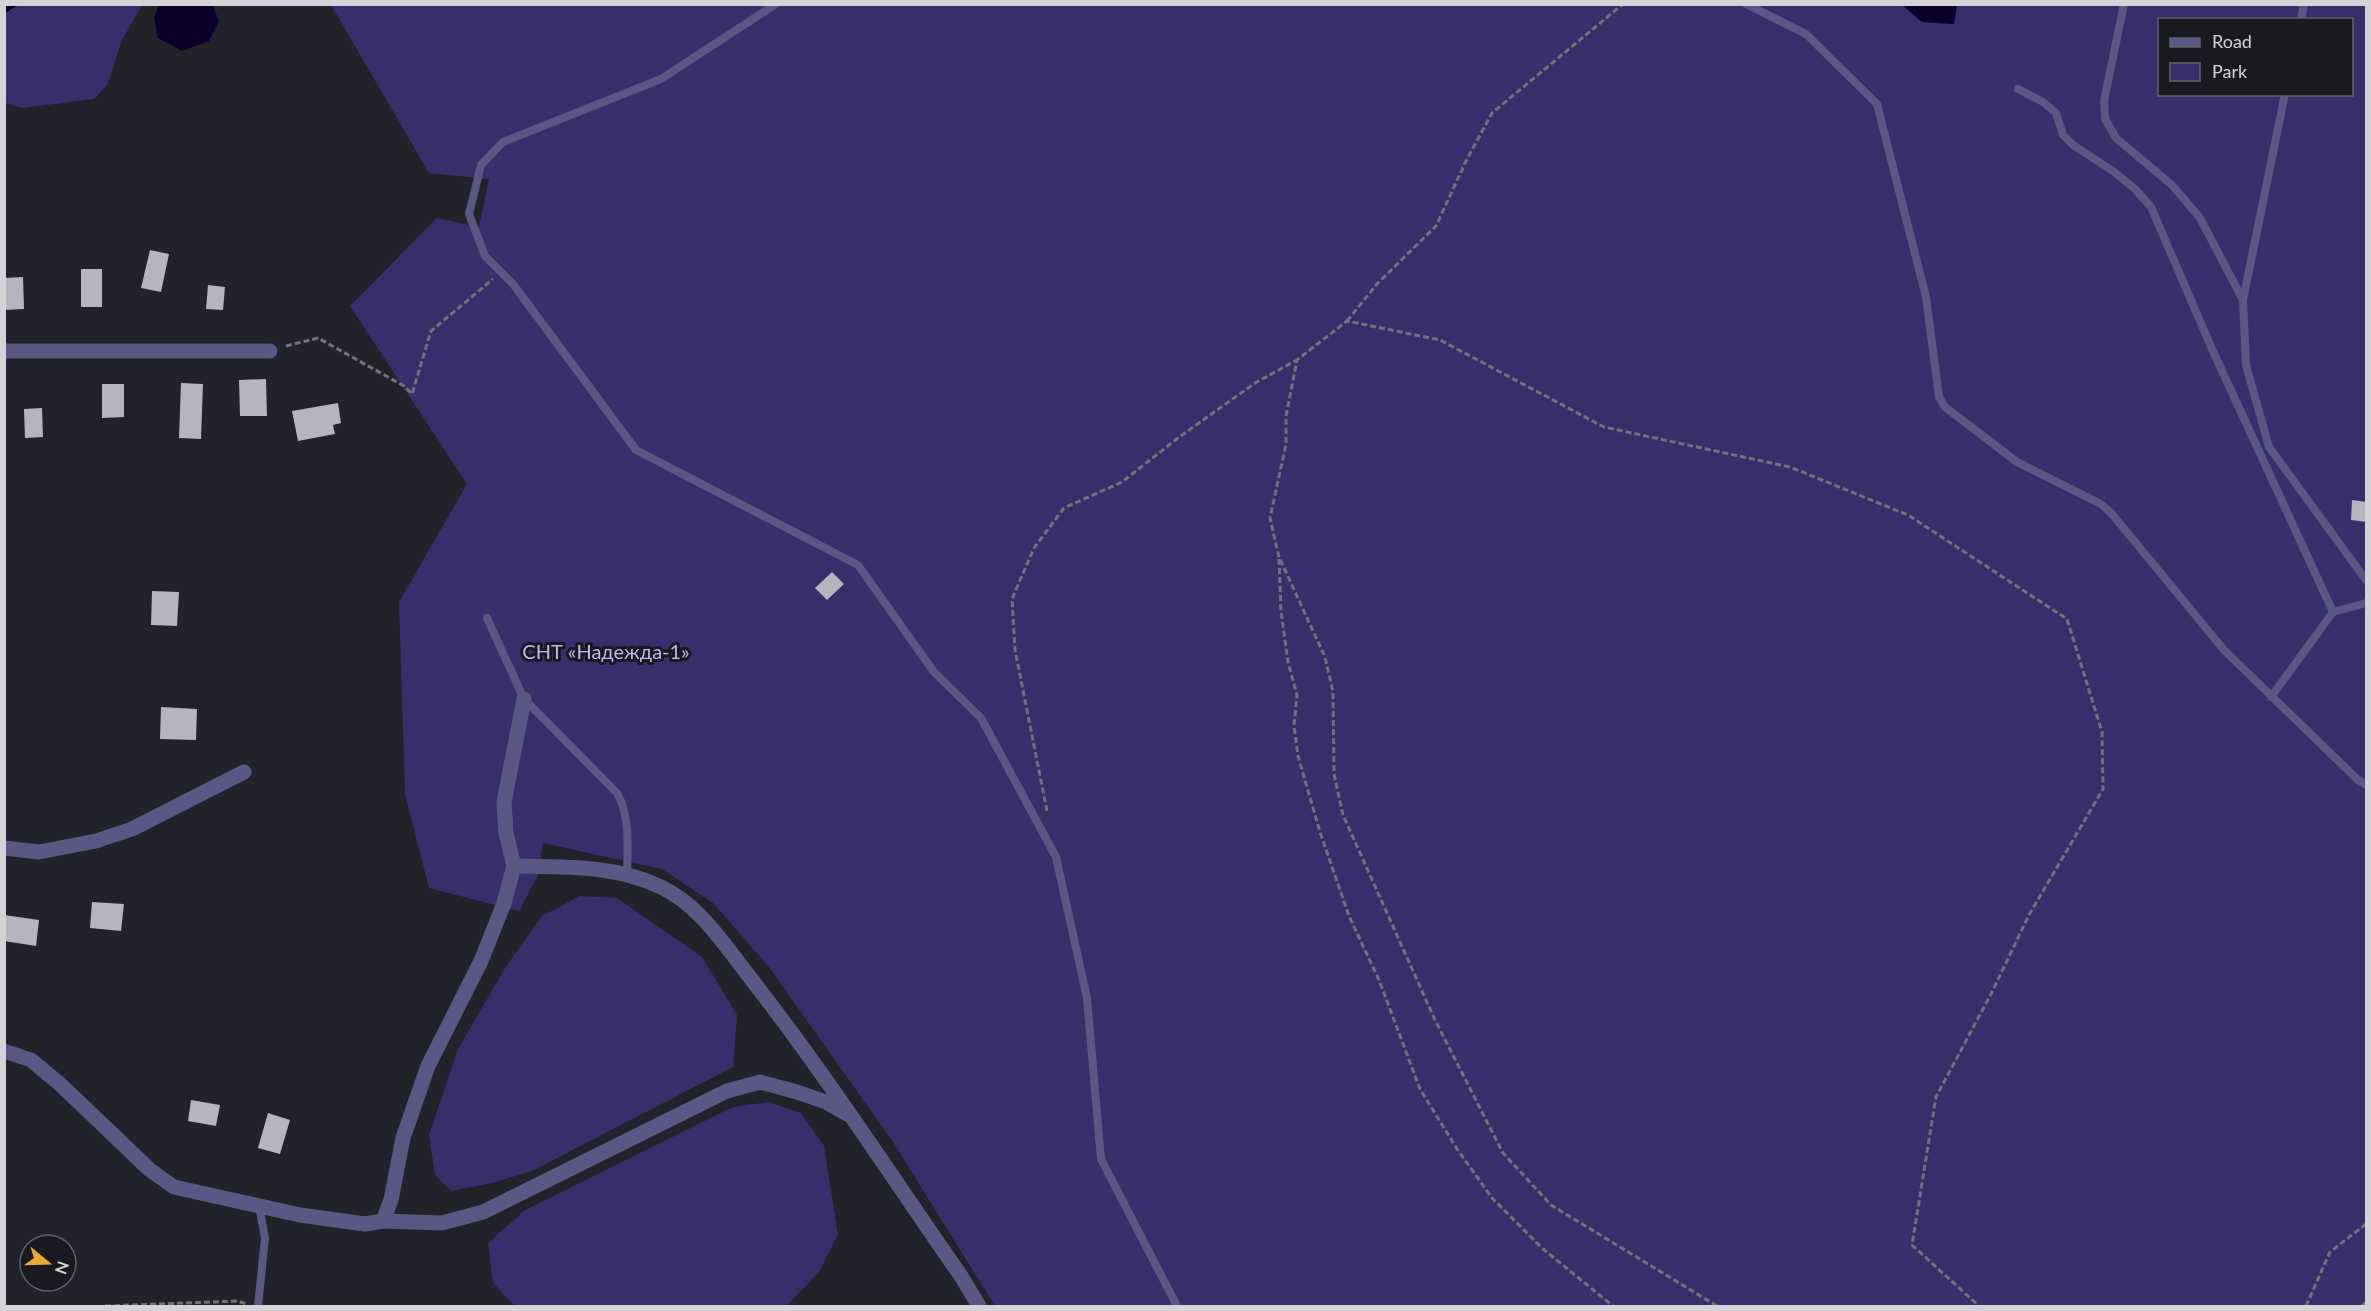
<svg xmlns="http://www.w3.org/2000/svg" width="2371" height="1311" viewBox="0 0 2371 1311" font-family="Lato,sans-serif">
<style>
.green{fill:#392e6c;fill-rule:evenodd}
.water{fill:#0b002a}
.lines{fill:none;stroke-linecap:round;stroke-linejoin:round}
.stream{stroke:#0b002a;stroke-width:5}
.building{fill:#b5b5bf}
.path{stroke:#727279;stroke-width:3;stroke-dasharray:6 3;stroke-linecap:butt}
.lane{stroke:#5b5785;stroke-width:8}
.street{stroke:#5b5785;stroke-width:15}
.labels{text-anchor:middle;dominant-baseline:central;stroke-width:6;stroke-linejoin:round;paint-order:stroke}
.park-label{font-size:20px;fill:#bdb9f2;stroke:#191920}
</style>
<rect width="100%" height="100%" fill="#22222a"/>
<g class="green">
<path d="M1902 4 1922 22 1953 24 1957 4 2366 5V1306H995L893 1142 769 967 713 903 662 869 543 843 538 875 519 911 429 888 405 794 399 602 467 484 350 306 437 218 479 227 489 179 429 173 331 5ZM2160 20H2352V94H2160Z"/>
<path d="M4 5 5 4 142 5 121 42 108 84 94 99 22 108 5 103Z"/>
<path d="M580 896 617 898 702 957 737 1015 733 1067 532 1171 492 1183 451 1191 435 1175 429 1135 458 1049 507 965 542 916Z"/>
<path d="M769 1102 801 1113 824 1146 838 1235 819 1272 786 1306H515L493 1283 488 1243 525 1210 733 1107Z"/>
</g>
<g class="water">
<path d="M212 4 219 21 209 41 182 51 158 38 154 18 159 5Z"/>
<path d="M1902 5H1957L1954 24 1922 22Z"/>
</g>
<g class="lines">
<path class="stream" d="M4 11 15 4"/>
</g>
<g class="building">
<path d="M150 250 169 254 161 292 141 288Z"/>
<rect x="81" y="269" width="21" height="38"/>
<path d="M23 277 24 309 4 310V278Z"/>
<path d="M208 285 225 287 223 310 206 309Z"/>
<path d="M266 379 267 416H240L239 380Z"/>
<path d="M181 383 203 384 201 439 179 438Z"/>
<path d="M102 384H124V417L102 418Z"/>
<path d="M338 403 341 423 333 425 335 434 298 441 292 411Z"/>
<path d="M42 408 43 437 25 438 24 409Z"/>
<path d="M2352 500 2367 502V522L2351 520Z"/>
<path d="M832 572 844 584 827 600 815 588Z"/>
<path d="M152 591 179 592 177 626 151 625Z"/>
<path d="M161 707 197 709 196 740 160 739Z"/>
<path d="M92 902 124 904 121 931 90 928Z"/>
<path d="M4 915 39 920 36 946 4 941Z"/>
<path d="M191 1100 220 1105 216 1126 188 1121Z"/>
<path d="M268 1113 290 1120 280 1154 258 1148Z"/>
</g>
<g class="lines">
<g class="path">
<path d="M1347 321 1377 284 1436 226 1466 161 1492 113 1623 4"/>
<path d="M286 346 318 338 404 386 412 394 431 331 493 279"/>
<path d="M1279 559 1281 611 1288 662 1297 695 1294 726 1298 756 1320 832 1349 916 1379 980 1420 1089 1457 1149 1492 1198 1543 1249 1613 1306"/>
<path d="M1047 811 1015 650 1012 599 1034 548 1064 508 1122 482 1178 438 1255 383 1297 360"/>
<path d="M105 1306 238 1301 246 1304"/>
<path d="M1717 1306 1551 1205 1503 1153 1435 1020 1343 815 1334 774 1333 692 1325 657 1279 557 1270 518 1286 444V416L1297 360 1347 321 1440 340 1604 427 1790 467 1908 515 2067 619 2102 732 2103 789 2029 915 1991 994 1936 1097 1912 1245 1979 1306"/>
<path d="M2306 1306 2330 1252 2366 1224"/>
<path d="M2362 1306 2366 1302"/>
</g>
<g class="lane">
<path d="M776 4 661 79 503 142 481 165 469 214 485 256 513 284 636 450 858 565 934 672 981 718 1056 857 1087 998 1101 1159 1177 1306"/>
<path d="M1746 4 1806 34 1877 104 1926 297 1939 397 1945 407 2017 462 2101 504 2112 514 2224 650 2358 780 2366 785"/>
<path d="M2124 4 2104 101 2105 119 2116 138 2172 185 2200 218 2243 300 2246 365 2269 447 2366 580"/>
<path d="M2301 20 2304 4"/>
<path d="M2018 89 2043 102 2056 113 2063 135 2073 145 2113 171 2135 189 2151 207 2212 349 2333 612"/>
<path d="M2243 300 2285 94"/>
<path d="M487 618 524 699 617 793C630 814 628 849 627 874"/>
<path d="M2271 697 2333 612 2366 603"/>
<path d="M258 1306 265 1238 259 1206"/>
</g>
<g class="street">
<path d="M4 351H270"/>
<path d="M4 848 39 852 96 841 132 829 244 772"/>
<path d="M514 866C563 867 616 865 661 887 701 906 725 946 752 980 826 1075 892 1177 961 1276L979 1306"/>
<path d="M4 1051 31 1060 61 1085 150 1170 174 1187 300 1215 365 1224 383 1221 391 1200 403 1138 428 1066 481 961 504 903 514 866 506 833 504 802 524 699"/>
<path d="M383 1221 442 1223 483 1212 727 1091 760 1082 797 1092 826 1102 847 1114"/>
</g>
</g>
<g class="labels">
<g class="park-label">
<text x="606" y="651">СНТ «Надежда-1»</text>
</g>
</g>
<rect width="2371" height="1311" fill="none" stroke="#d3d3d8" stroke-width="12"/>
<rect x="2158" y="18" width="195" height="78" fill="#191920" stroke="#63636a" stroke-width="1.5"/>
<rect x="2170" y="38" width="30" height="9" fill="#5b5785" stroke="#63636a" stroke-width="1.5"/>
<text x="2212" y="48" font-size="18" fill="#d3d3d8">Road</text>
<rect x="2170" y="63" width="30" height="18" fill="#392e6c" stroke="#63636a" stroke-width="1.5"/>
<text x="2212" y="78" font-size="18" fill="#d3d3d8">Park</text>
<g transform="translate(48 1263) rotate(109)"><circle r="28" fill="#191920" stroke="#63636a" stroke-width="1.5"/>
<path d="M0-4.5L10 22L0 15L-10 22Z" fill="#eaaa38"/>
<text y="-9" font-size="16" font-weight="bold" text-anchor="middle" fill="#d3d3d8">N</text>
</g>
</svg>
